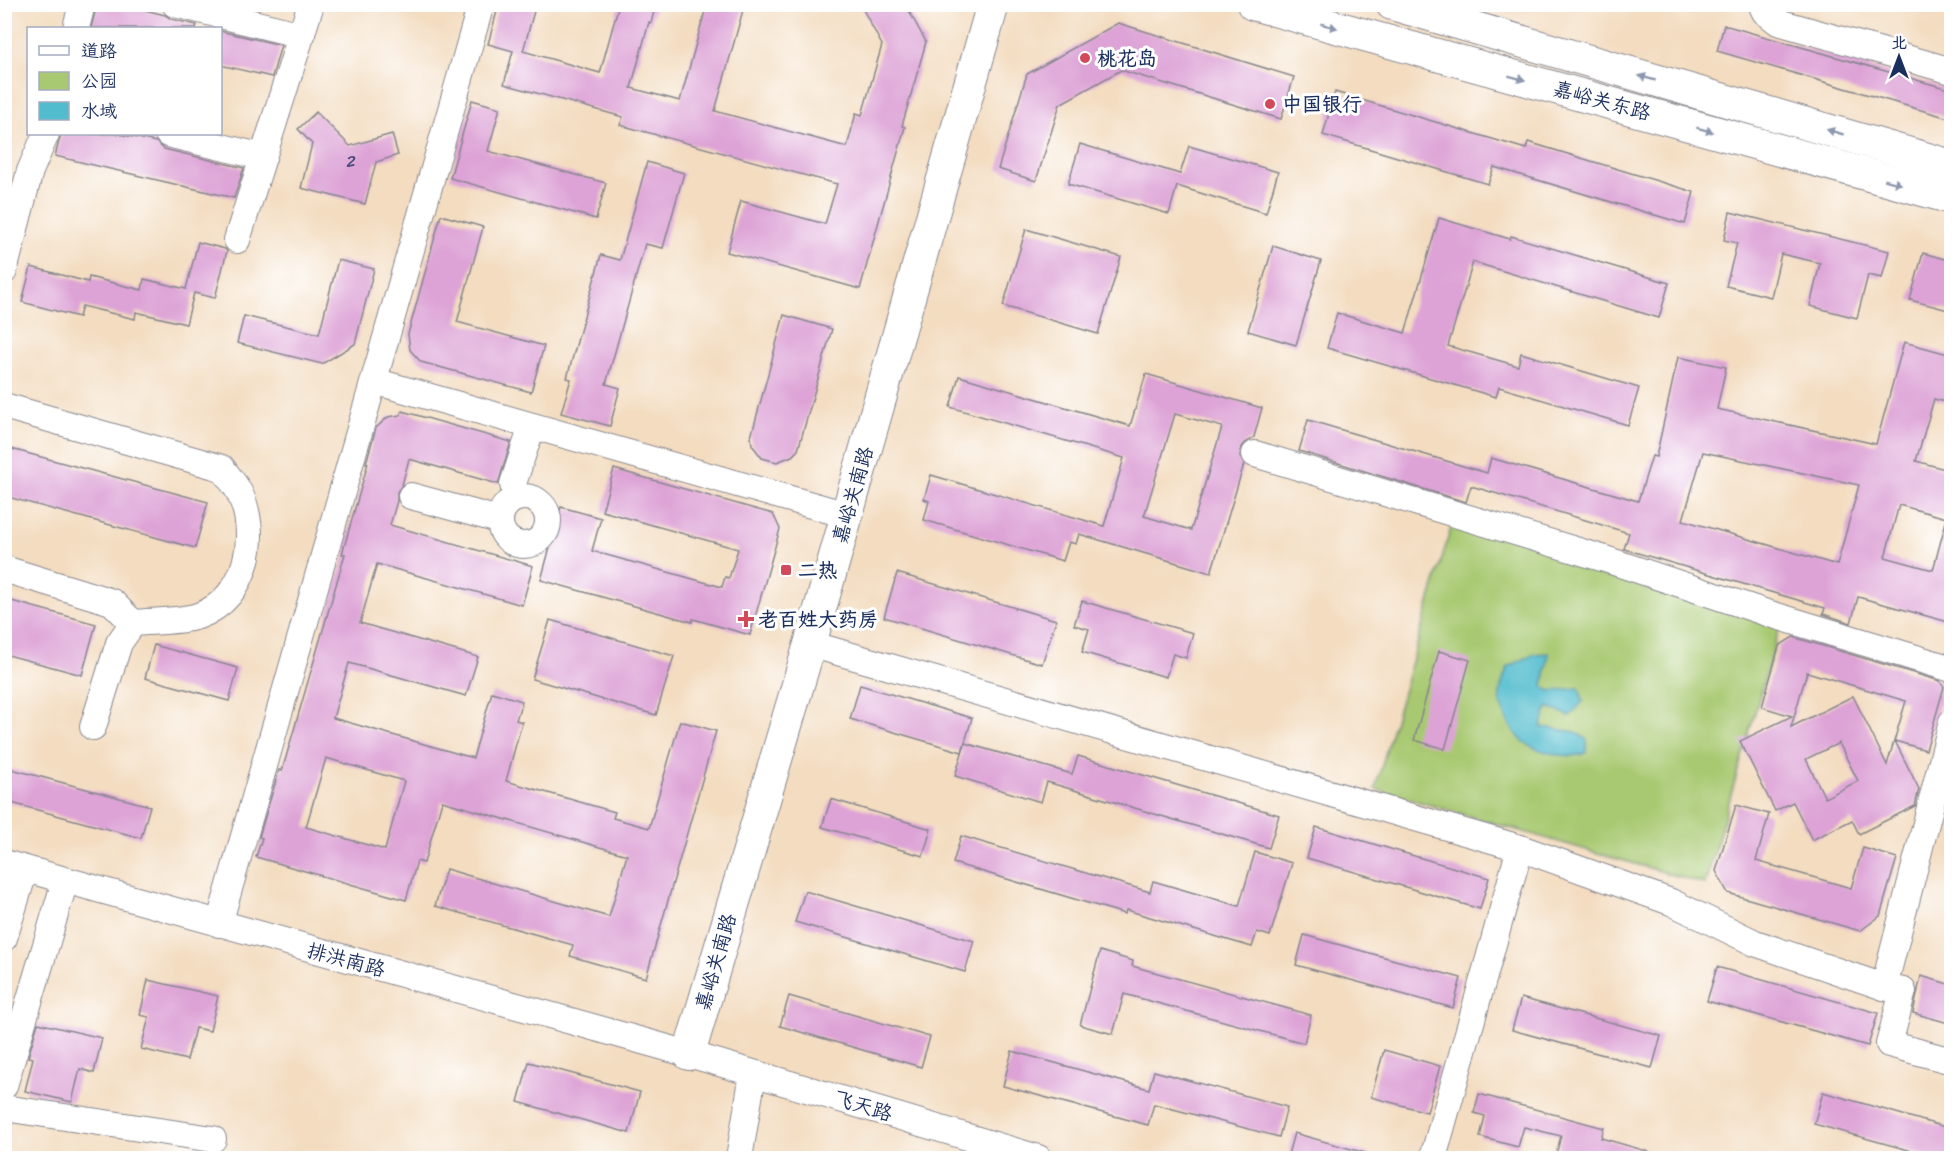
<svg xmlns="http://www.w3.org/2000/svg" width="1956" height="1163" viewBox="0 0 1956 1163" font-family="Sriracha,'LXGW WenKai TC',sans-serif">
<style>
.green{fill:#a8c971;stroke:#627c68;stroke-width:1.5}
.water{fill:#51bccd;stroke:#367696;stroke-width:1.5}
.building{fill:#dda3d6;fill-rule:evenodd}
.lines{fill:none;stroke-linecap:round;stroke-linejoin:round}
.minor-casing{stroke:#87868e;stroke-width:28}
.major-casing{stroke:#87868e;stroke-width:34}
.minor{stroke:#fff;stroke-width:26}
.major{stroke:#fff;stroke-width:32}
.oneway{fill:#8d97ae}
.poi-dot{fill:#d1495b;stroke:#fff;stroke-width:2}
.labels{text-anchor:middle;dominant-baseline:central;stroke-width:6;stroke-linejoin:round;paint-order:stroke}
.number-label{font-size:16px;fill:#4c4c7c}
.poi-label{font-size:20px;font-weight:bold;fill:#1b2f5e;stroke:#fff;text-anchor:start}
.street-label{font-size:20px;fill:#1b2f5e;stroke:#fff}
</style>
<rect width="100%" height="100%" fill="#fff"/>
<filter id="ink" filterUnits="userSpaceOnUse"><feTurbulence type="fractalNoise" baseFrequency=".0167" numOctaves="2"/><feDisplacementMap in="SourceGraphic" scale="12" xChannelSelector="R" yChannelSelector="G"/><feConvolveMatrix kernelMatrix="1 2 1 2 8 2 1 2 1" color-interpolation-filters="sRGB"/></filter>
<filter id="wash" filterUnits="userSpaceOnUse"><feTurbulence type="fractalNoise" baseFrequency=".008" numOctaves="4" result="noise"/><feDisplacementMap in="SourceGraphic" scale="24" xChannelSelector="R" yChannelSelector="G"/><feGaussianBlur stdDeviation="1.35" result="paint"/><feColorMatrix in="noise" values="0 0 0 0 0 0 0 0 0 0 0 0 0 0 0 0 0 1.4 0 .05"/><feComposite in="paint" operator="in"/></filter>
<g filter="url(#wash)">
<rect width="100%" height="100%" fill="#f3dcbf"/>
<path class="green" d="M1453 521 1783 616 1705 884 1375 789Z"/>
<path class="water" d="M1549 653 1543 686 1550 691 1579 688 1583 701 1570 716 1548 707 1541 727 1576 732 1587 740 1586 753C1569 760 1537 752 1523 741 1511 731 1500 710 1500 695 1500 686 1505 675 1508 667L1534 654Z"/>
<g id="blocks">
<g class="building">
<path d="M97 4H121L165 15 171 19 197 25 196 28H91Z"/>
<path d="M499 4H536L523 51 600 73 619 4H656L651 23 649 22 631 88 680 101 707 4H725L743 10 715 111 847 147 856 113 862 115 882 45 860 4H905L926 42 902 126 905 127 860 289 727 252 741 201 825 224 837 184 620 125 623 117 504 84 513 51 488 44Z"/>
<path d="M1118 23 1294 77 1281 119 1121 70 1060 104 1036 181 998 169 1027 74Z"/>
<path d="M1724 25 1952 90V119L1717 51Z"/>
<path d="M220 31 281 45 272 77 220 65Z"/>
<path d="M1335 92 1526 149 1528 142 1694 192 1685 224 1494 167 1488 184 1323 135Z"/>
<path d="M472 100 500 108 488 151 606 183 596 219 450 178Z"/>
<path d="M316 112 350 146 392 134 398 155 376 162 365 204 301 188 312 144 298 129Z"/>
<path d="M61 134H119L156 142 164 149 244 168 234 198 55 156Z"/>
<path d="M1080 144 1180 174 1189 146 1278 172 1266 213 1177 186 1169 214 1068 184Z"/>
<path d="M647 162 684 173 663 248 645 244 606 384 620 388 610 426 561 413 571 379 567 378 601 255 620 260Z"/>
<path d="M1730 212 1889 251 1882 278 1868 275 1857 318 1810 306 1820 263 1781 254 1771 297 1726 286 1737 243 1724 240Z"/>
<path d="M441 215 483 227 457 322 544 346 531 392 421 362 410 350 408 334Z"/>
<path d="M1439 218 1510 239 1511 236 1669 283 1659 318 1473 262 1448 346 1518 366 1521 353 1639 388 1628 425 1499 387 1496 397 1327 348 1337 313 1405 333Z"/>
<path d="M1026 229 1121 257 1098 334 1003 306Z"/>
<path d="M198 242 225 249 227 251 215 298 194 293 186 324 136 312 135 319 82 306 79 317 22 302 31 267 88 282 89 277 142 290 144 279 186 289Z"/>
<path d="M1273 246 1321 261 1296 345 1248 331Z"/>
<path d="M1923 253 1952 261V311L1910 300Z"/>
<path d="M338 260 374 269 355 344 322 364 237 343 244 316 319 334Z"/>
<path d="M784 315 832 329 798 450 792 456 777 462 762 458 752 445 751 437Z"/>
<path d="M1904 342 1952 355V404L1934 399 1916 461 1952 471V623L1858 597 1851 623 1823 614 1825 608 1624 549 1629 533 1471 486 1466 502 1299 451 1308 420 1487 473 1491 458 1638 501 1652 456 1656 457 1678 357 1726 367 1717 409 1876 444ZM1703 452 1859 485 1837 565 1683 520ZM1899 505 1950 519 1947 518 1933 570 1885 557Z"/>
<path d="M1146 374 1262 408 1254 437 1244 444 1241 449 1240 457 1244 464 1211 573 1079 534 1076 544 1069 542 1063 561 924 520 929 501 924 499 931 475 1104 526 1124 458 950 407 959 376 1130 426ZM1175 414 1222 427 1191 530 1144 516Z"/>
<path d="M402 411 511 442 498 484 409 459 402 485 397 492V501L390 525 533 566 522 605 377 564 360 623 478 657 466 696 349 663 333 718 473 758 492 692 522 701 516 720 522 722 506 781 615 812 613 818 649 828 680 721 716 731 646 978 570 956 573 945 435 906 446 869 609 917 627 855 442 801 424 863 417 861 406 900 256 857 262 838 259 837 279 770 282 771 345 554H342L368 463H366L376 428 388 417 400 415ZM326 758 404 781 385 850 306 827Z"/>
<path d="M4 447 208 502 195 548 4 496Z"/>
<path d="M614 469 773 514 780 529 750 635 693 619 692 622 541 580 561 507 601 518 592 551 722 587 725 577 729 578 738 549 602 511Z"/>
<path d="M897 573 1056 620 1042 664 884 617Z"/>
<path d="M8 600 96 624 82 675 4 654V611Z"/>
<path d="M1082 601 1193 633 1186 658 1173 654 1166 677 1082 652 1089 629 1074 625Z"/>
<path d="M550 620 674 656 656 715 532 679Z"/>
<path d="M1793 637 1940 681 1944 687 1926 750 1895 741 1919 789 1915 806 1859 834 1852 820 1812 840 1793 802 1775 811 1740 741 1792 716 1762 707 1779 646ZM1807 672 1906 701 1887 765 1853 696 1791 727ZM1839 743 1858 781 1825 798 1806 759Z"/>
<path d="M154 645 238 668 229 701 145 678Z"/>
<path d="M1439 651 1470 660 1445 749 1414 740Z"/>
<path d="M860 685 972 718 962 752 850 719Z"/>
<path d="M965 743 1072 774 1078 756 1279 815 1269 848 1047 782 1041 802 955 776Z"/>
<path d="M4 767 150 806 141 838 4 801Z"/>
<path d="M831 799 931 829 923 856 822 827Z"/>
<path d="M1736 805 1769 814 1756 861 1851 888 1863 848 1897 858 1880 916 1860 931 1728 893 1716 871Z"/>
<path d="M1316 827 1489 878 1480 909 1307 858Z"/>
<path d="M961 836 1150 892 1153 881 1239 906 1255 852 1292 863 1270 936 1257 932 1252 947 1126 910 1125 914 953 863Z"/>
<path d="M805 891 974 941 965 972 795 922Z"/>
<path d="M1304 935 1461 978 1453 1008 1296 965Z"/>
<path d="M1100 951 1133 961 1132 966 1311 1015 1304 1043 1124 994 1113 1034 1080 1025Z"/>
<path d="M1717 967 1878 1013 1868 1046 1707 1001Z"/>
<path d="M1921 976 1952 985V1024L1913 1013Z"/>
<path d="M148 980 218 996 210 1031 195 1028 187 1060 141 1049 149 1017 140 1015Z"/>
<path d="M789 996 930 1037 921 1067 780 1026Z"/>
<path d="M1521 998 1661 1036 1652 1068 1512 1030Z"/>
<path d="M38 1023 102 1038 94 1073 80 1069 72 1102 25 1091 33 1058 28 1057Z"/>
<path d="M1384 1050 1440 1066 1427 1112 1371 1097Z"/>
<path d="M1012 1051 1149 1089 1154 1071 1287 1107 1279 1137 1154 1104 1148 1125 1003 1086Z"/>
<path d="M529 1062 640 1092 629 1133 518 1102Z"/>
<path d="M1823 1092 1952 1129V1158H1937L1814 1124Z"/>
<path d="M1479 1094 1604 1128 1601 1138 1657 1154V1158H1555L1561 1136 1524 1127 1518 1147 1480 1137 1485 1116 1474 1113Z"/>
<path d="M1294 1133 1369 1154 1368 1158H1287Z"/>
</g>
</g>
</g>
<g filter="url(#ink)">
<use href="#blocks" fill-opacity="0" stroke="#87868e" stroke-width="1.5"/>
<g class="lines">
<g class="minor-casing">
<g id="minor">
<path d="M175 4 302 35"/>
<path d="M1761 4 1765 12 1778 22 1952 71"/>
<path d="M76 28 82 4"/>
<path d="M168 134 263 157"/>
<path d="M237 240 311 4"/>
<path d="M4 271 30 171 46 134"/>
<path d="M374 381 847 515"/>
<path d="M4 406 222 468C227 475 234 483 238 490 261 533 248 599 198 616 178 622 154 621 133 623L112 602 4 569"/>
<path d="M1255 454 1605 559 1770 614 1952 669"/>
<path d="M411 496 499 520"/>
<circle cx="524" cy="521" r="24"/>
<path d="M516 498 513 484 532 426"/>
<path d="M810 644 1520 848 1433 1158"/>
<path d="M93 727 119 643 133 623"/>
<path d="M1520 848 1671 902 1755 943 1884 987 1952 722"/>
<path d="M4 863 689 1054 1038 1158"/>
<path d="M219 924 481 4"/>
<path d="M4 938 25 869"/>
<path d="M1884 987 1903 991 1889 1044 1952 1061"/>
<path d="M4 1086 65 881"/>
<path d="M4 1108 213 1139"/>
<path d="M739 1158 753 1074"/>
</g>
</g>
<g class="major-casing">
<g id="major">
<path d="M1253 4 1952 198"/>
<path d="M1392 4 1952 166"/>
<path d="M689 1054 810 644 993 4"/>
</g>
</g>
<use href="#minor" class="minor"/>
<use href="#major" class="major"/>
</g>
<defs><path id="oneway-solid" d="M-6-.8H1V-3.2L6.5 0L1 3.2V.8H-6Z" transform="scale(1.5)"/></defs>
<g class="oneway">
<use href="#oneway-solid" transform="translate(1329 26) rotate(15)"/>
<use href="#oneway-solid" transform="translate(1517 78) rotate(15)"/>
<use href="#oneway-solid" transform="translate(1647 78) rotate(-164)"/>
<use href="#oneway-solid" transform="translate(1705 130) rotate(15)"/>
<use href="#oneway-solid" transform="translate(1835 132) rotate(-164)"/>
<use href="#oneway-solid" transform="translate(1893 182) rotate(15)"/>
</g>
</g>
<g class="poi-dot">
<circle cx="1085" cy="58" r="6"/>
<circle cx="1270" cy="104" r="6"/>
<rect x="780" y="564" width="12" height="12" rx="3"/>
<path d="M743 610h6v6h6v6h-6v6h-6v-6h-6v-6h6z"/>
</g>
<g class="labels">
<g class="number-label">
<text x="351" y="161">2</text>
</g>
<g class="poi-label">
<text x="1097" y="58">桃花岛</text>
<text x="1282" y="104">中国银行</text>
<text x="798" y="570">二热</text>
<text x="758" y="619">老百姓大药房</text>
</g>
<g class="street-label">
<text transform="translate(1602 101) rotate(15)">嘉峪关东路</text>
<text transform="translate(853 495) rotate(-74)">嘉峪关南路</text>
<text transform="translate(346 960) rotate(15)">排洪南路</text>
<text transform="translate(716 962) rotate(-74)">嘉峪关南路</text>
<text transform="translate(863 1106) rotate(17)">飞天路</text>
</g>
</g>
<rect width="1956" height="1163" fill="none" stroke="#fff" stroke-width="24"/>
<rect x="27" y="27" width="195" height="108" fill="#ffffff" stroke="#a4acbf" stroke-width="1.5"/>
<rect x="39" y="46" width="30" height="9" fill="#ffffff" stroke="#a4acbf" stroke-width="1.5"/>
<text x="81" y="57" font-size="18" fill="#1b2f5e">道路</text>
<rect x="39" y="72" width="30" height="18" fill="#a8c971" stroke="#a4acbf" stroke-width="1.5"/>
<text x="81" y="87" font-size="18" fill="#1b2f5e">公园</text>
<rect x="39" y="102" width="30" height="18" fill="#51bccd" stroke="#a4acbf" stroke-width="1.5"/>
<text x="81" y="117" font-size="18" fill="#1b2f5e">水域</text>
<g transform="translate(1899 57)" stroke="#ffffff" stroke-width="4.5" paint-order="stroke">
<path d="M0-4.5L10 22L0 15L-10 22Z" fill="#1b2f5e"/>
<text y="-9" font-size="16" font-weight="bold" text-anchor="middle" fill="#1b2f5e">北</text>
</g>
</svg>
